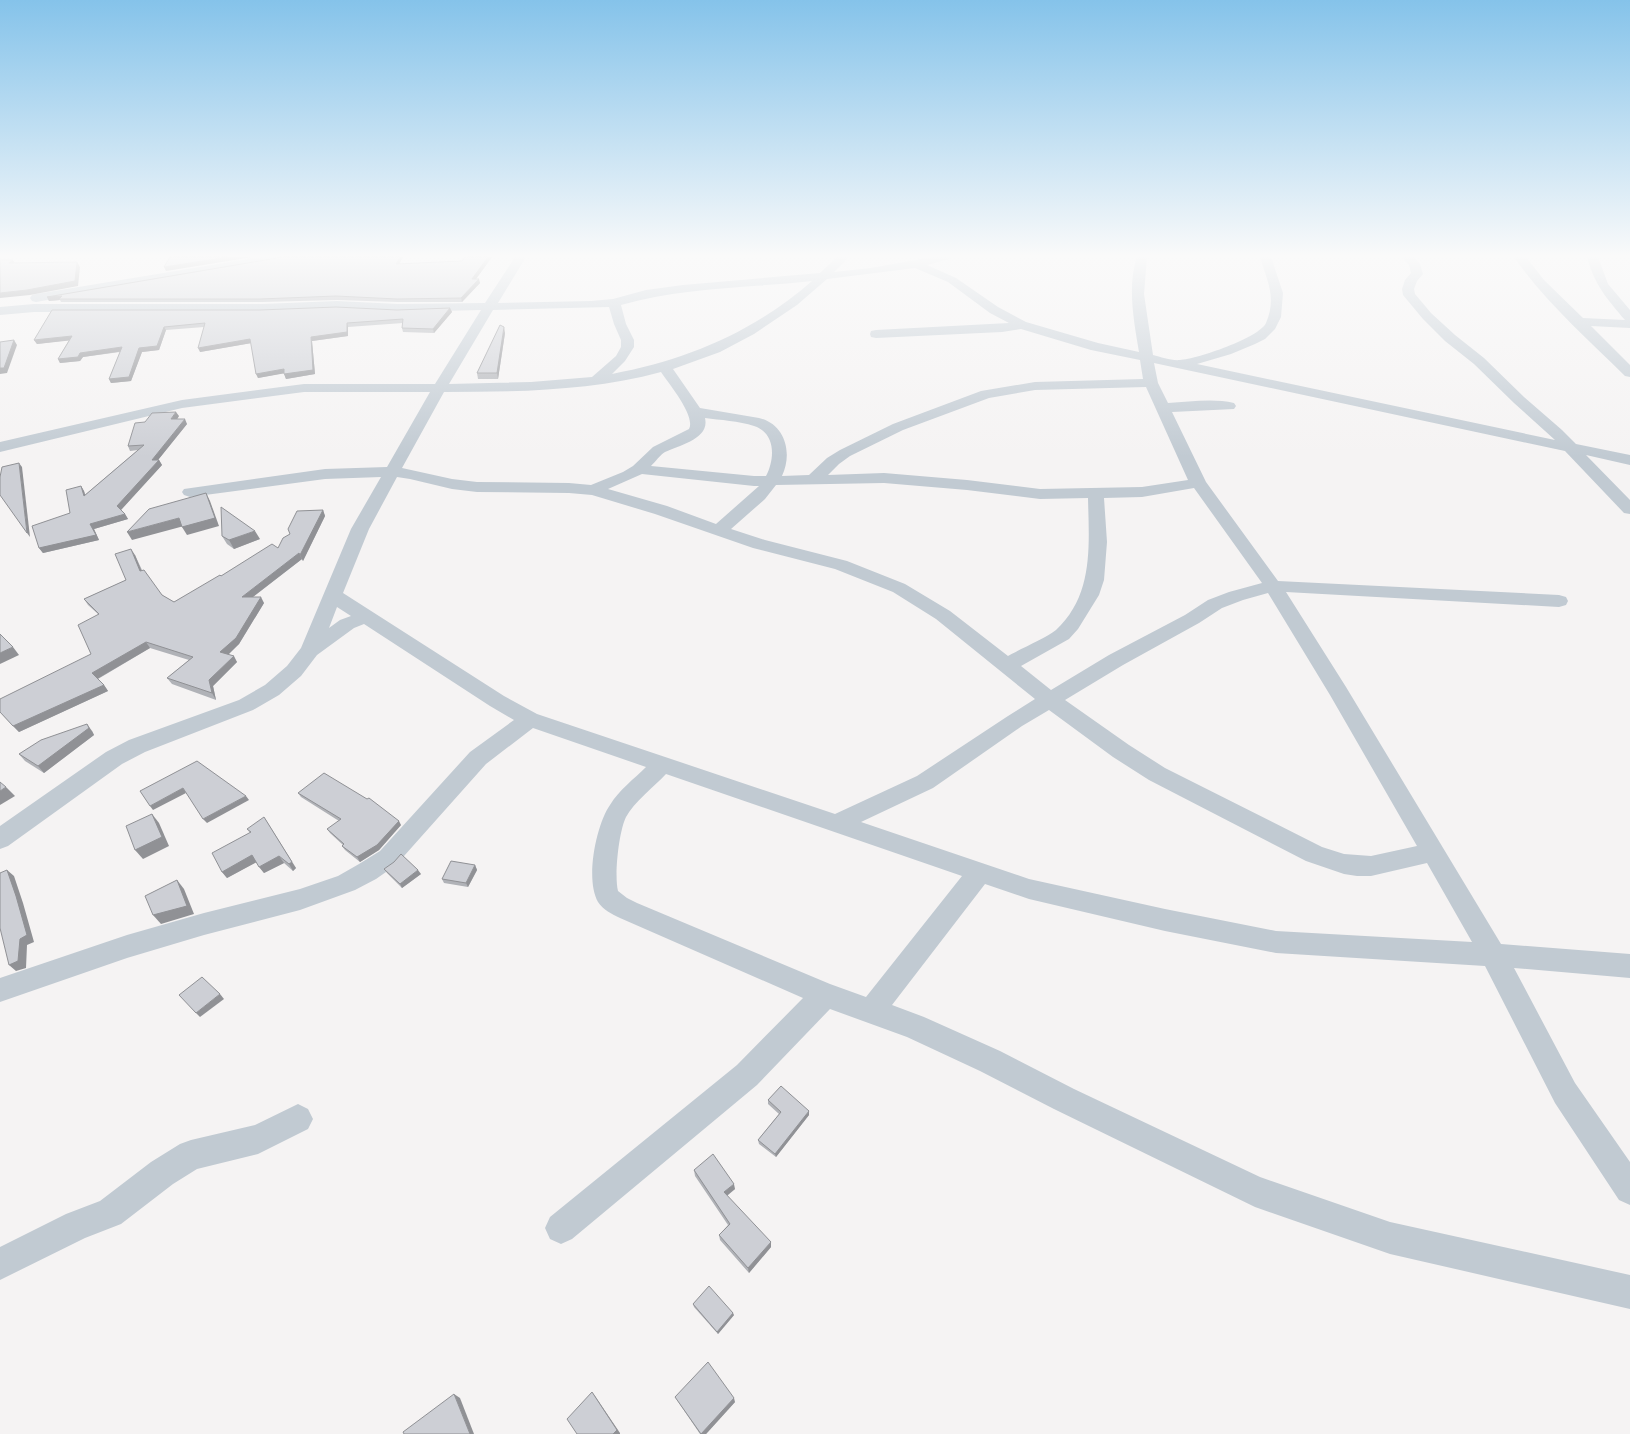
<svg xmlns="http://www.w3.org/2000/svg" width="1630" height="1434" viewBox="0 0 1630 1434" font-family="Quicksand,sans-serif">
<style>
.lines{fill:none;stroke-linecap:round;stroke-linejoin:round}
.minor{fill:#c1cad2;fill-rule:evenodd}
.wall{fill:#b0b2b7}
.shaded-wall{fill:#909195}
.building{fill:#cdcfd5;stroke:#909195}
</style>
<rect width="100%" height="100%" fill="#f5f3f3"/>
<g class="lines">
<g class="minor">
<path d="M260 257H284L278 260 36 302 32 301 30 298 32 295 36 294Z"/>
<path d="M515 257H526L498 303 591 301 613 299 646 290 683 285 820 273 837 257H849L834 272 871 268 932 257H950L949 259 927 265 956 278 998 307 1026 322 1098 343 1139 352C1134 322 1127 286 1137 257H1147L1144 294 1153 355C1161 357 1172 361 1180 360 1197 359 1259 338 1266 323 1277 297 1267 281 1260 257H1271L1283 293 1281 317 1275 329 1265 339 1255 344 1231 354 1197 364 1555 440 1514 403 1474 364 1445 341 1423 319 1403 295 1402 289 1405 280 1411 273 1409 265 1402 257H1414L1420 264 1423 274 1417 281 1414 289 1415 294 1431 313 1455 335 1484 358 1524 397 1562 430 1576 444 1630 455V465L1586 455 1630 500V514L1624 513 1565 451 1154 363 1158 383 1168 403C1189 402 1213 398 1234 403L1236 406 1234 409 1172 412 1206 482 1278 581 1559 595 1566 597 1568 601 1566 605 1559 607 1286 592 1346 687 1501 944 1630 954V978L1514 968 1575 1083 1630 1162V1205L1619 1200 1555 1103 1485 966 1276 953 1165 931 1029 899 985 884 892 1005 924 1017 1000 1051 1074 1089 1260 1177 1390 1222 1630 1275V1309L1390 1254 1255 1207 1054 1109 980 1071 907 1037 830 1009 757 1085 572 1239 561 1244 550 1239 545 1228 550 1217 737 1065 803 998 620 918C612 914 603 910 598 902 585 880 596 825 610 805 619 790 634 779 646 767L533 728 486 764 396 865 376 879 355 890 300 910 204 935 127 958 0 1002V978L127 935 204 913 300 889 338 876 359 864 380 851 470 752 514 720 490 706 364 624 354 628 317 655 301 676 279 695 253 710 145 752 122 764 8 846 0 849V826L106 752 129 740 239 700 265 685 287 666 301 648 351 529 381 477 325 479 190 497 184 495 182 492 184 489 325 469 387 467 430 392H304L182 408 0 452V442L182 400 304 384H435L481 310 398 312 337 309 262 312H34L0 315V307L34 304H262L337 301 398 304 485 303ZM915 268 948 282 990 313 1009 323 876 330 871 331 870 334 871 337 876 338 1002 332 1021 329 1091 350 1140 360 1143 379 1035 382 981 391 893 424 840 450 827 458 809 475 782 476C793 453 785 424 759 418L700 408 673 369 720 352 754 334 797 305 827 279ZM812 281C754 332 687 360 612 374L625 361 634 347V340L626 324 621 305C683 287 748 288 812 281ZM609 307 614 324 621 340V347L616 356 592 377 531 382 449 384 493 310ZM661 372C669 384 696 416 689 429L653 447 633 466 623 472 591 485 569 483 477 482 452 479 402 468 444 392C517 392 591 391 661 372ZM1146 387 1188 480 1142 487 1040 489 967 480 884 473 828 475 839 464 850 456 903 430 989 398 1035 390ZM705 418C720 420 739 421 754 426 776 433 775 459 766 476H754L651 466C656 461 660 455 665 452 679 445 710 439 705 418ZM642 474 754 486H759L716 524 667 506 608 489ZM397 477 410 479 452 489 477 492 569 493 592 495 655 514 753 548 835 569 893 592 936 619 1035 699 1008 716 917 776 835 814 537 714 504 696 343 593 369 529ZM884 483 967 490 1040 499 1088 498C1089 545 1094 595 1056 630 1046 638 1020 649 1008 656L950 611 905 584 847 561 765 540 731 529 765 499 776 485ZM1194 488 1262 583 1229 592 1208 600 1185 615 1109 655 1051 690 1021 666 1069 639 1078 629 1099 595 1104 580 1107 542 1104 498 1142 497ZM1268 593 1330 695 1417 846 1371 856 1344 854 1322 847 1165 768 1129 745 1065 700 1123 665 1199 623 1222 608 1243 600ZM337 607 351 616 340 620 329 628ZM1049 710 1113 757 1149 780 1306 861 1344 874 1357 876H1371L1427 863 1472 942 1276 931 1165 909 1029 879 861 822 933 788 1022 726ZM666 774 962 876 866 997 830 984 637 903 627 898 618 891C614 875 619 831 626 817 634 802 654 787 666 774Z"/>
<path d="M1514 257H1526L1544 280 1583 318 1625 320C1607 299 1594 284 1587 257H1598L1608 284 1630 310V328L1591 326 1630 365V377L1625 376C1587 338 1545 302 1514 257Z"/>
<path d="M298 1104 308 1109 313 1119 308 1129 258 1154 197 1169 173 1184 121 1224 85 1238 0 1280V1247L66 1214 100 1201 151 1162 180 1144 191 1140 255 1125Z"/>
</g>
</g>
<g class="wall">
<path d="M279 257H403L399 264 462 261 465 257H492L476 279 480 283 462 302H398L337 300 262 302H61L60 300 49 301 47 297 277 258Z"/>
<path d="M450 308 452 312 434 333 403 332 402 328 403 323 348 327V336L312 341 315 374 286 379 284 373 258 378 251 343 200 352 204 327 166 330 159 350 142 352 131 381 111 383 109 379 120 352 83 357 80 361 60 363 58 359 69 340 37 344 34 340 52 310H397Z"/>
<path d="M505 333 498 379H478L477 373Z"/>
<path d="M179 416 177 419 187 424 158 460H159L162 465 121 510 125 514 128 519 94 529 99 540 43 553 39 548 70 513 81 486 84 491 85 495 138 450 130 451 128 446Z"/>
<path d="M323 510 325 516 303 561 302 559 253 597 264 603 239 644 228 654 237 662 213 686 216 700 172 684 167 678 189 660 150 648 98 679 104 685 108 691 19 732 0 712 91 654 98 614 88 605 84 599 126 580 135 555 142 570 162 595 174 602 221 576 278 548 290 534Z"/>
<path d="M222 536 260 539 234 549 227 544Z"/>
<path d="M92 731 94 735 44 773 25 761 19 754Z"/>
<path d="M298 793 401 825 379 850 360 862 345 850 342 846 343 845 330 833 327 829 339 821 301 797Z"/>
<path d="M247 829 296 868 293 871 284 863 264 873 256 862 227 878 222 872 250 833Z"/>
<path d="M475 865 477 870 468 887 444 883 442 879Z"/>
<path d="M384 869 421 874 402 888 387 873Z"/>
<path d="M768 1100 809 1115 776 1157 759 1144 758 1140 779 1114 768 1104Z"/>
<path d="M694 1170 735 1189 727 1196 771 1247 749 1273 720 1240 719 1235 728 1225 695 1176Z"/>
<path d="M693 1304 734 1315 718 1334 694 1307Z"/>
<path d="M675 1397 735 1402 706 1434H700Z"/>
</g>
<g class="shaded-wall">
<path d="M228 257H253L166 271 164 267Z"/>
<path d="M400 257H403L397 268 396 264Z"/>
<path d="M488 257H492L473 283 472 279Z"/>
<path d="M13 260 16 265 9 263Z"/>
<path d="M77 262 80 267 78 286 30 295 0 298V293Z"/>
<path d="M479 279 480 283 462 302 461 298Z"/>
<path d="M62 296 59 299 60 300 49 301 47 297Z"/>
<path d="M450 308 452 312 434 333 433 329Z"/>
<path d="M347 323 348 327V336L312 341 315 374 286 379 284 374 311 337Z"/>
<path d="M164 327 166 330 159 350 142 352 131 381 111 383 109 379 139 348Z"/>
<path d="M504 327 505 333 498 379 497 373Z"/>
<path d="M72 336 74 340 37 344 34 340Z"/>
<path d="M250 339 252 343 200 352 198 348Z"/>
<path d="M14 340 17 345 7 373 0 374V368Z"/>
<path d="M122 347 124 351 83 357 80 361 60 363 58 359 80 353Z"/>
<path d="M284 369 286 373 258 378 256 374Z"/>
<path d="M176 412 179 416 174 424 171 419Z"/>
<path d="M185 419 187 424 154 465 152 460Z"/>
<path d="M159 460 162 465 120 511 117 506Z"/>
<path d="M19 463 22 467 30 537 27 533Z"/>
<path d="M81 486 84 491 87 501 84 496Z"/>
<path d="M206 493 210 501 219 526 187 535 182 527Z"/>
<path d="M323 510 325 516 303 561 300 555Z"/>
<path d="M125 514 128 519 94 529 99 540 43 553 39 548 90 524Z"/>
<path d="M179 518 184 526 132 540 127 532Z"/>
<path d="M255 531 260 539 234 549 229 540Z"/>
<path d="M131 549 135 555 144 577 140 571Z"/>
<path d="M299 553 302 559 245 603 242 597Z"/>
<path d="M261 597 264 603 239 644 224 659 220 652Z"/>
<path d="M146 642 150 648 97 679 92 673Z"/>
<path d="M13 647 19 655 0 664V653Z"/>
<path d="M234 656 237 662 213 686 216 700 212 693 209 680Z"/>
<path d="M104 685 108 691 19 732 13 726Z"/>
<path d="M87 724 92 731 94 735 44 773 38 766Z"/>
<path d="M6 787 15 796 0 805V791Z"/>
<path d="M183 788 186 793 153 810 150 806Z"/>
<path d="M246 796 249 800 207 823 203 819Z"/>
<path d="M152 814 159 823 169 846 143 859 135 850Z"/>
<path d="M264 817 296 868 293 871 289 864Z"/>
<path d="M399 821 401 825 379 850 360 862 357 857Z"/>
<path d="M252 855 257 862 227 878 222 872Z"/>
<path d="M279 856 284 863 264 873 259 867Z"/>
<path d="M475 865 477 870 468 887 466 883Z"/>
<path d="M7 870 14 876 23 903 34 942 27 945 26 968 16 971 9 965Z"/>
<path d="M418 870 421 874 402 888 400 884Z"/>
<path d="M177 880 184 889 194 914 161 924 153 915Z"/>
<path d="M220 994 224 999 200 1017 196 1013Z"/>
<path d="M809 1111V1115L776 1157 775 1154Z"/>
<path d="M734 1184 735 1189 725 1197 724 1192Z"/>
<path d="M771 1242V1247L749 1273 748 1268Z"/>
<path d="M733 1313 734 1315 718 1334 717 1332Z"/>
<path d="M592 1392 595 1396 620 1433V1434H613Z"/>
<path d="M454 1394 460 1398 474 1434H470Z"/>
<path d="M734 1398 735 1402 706 1434H701Z"/>
</g>
<g class="building">
<path d="M170 257H228L164 267Z"/>
<path d="M279 257H400L396 264 462 261 465 257H488L472 279H479L461 298 397 299 336 296 260 299H59L62 296 47 297 277 258Z"/>
<path d="M0 260H13L9 263 77 262 75 281 27 290 0 293Z"/>
<path d="M336 307 397 310 450 308 433 329 402 328 403 319 347 323V332L311 337 313 370 284 374V369L256 374 250 339 198 348 205 323 164 327 157 346 139 348 129 377 109 379 122 347 80 353 78 357 58 359 72 336 34 340 52 310H260Z"/>
<path d="M500 325 504 327 497 373H477Z"/>
<path d="M14 340 4 368H0V342Z"/>
<path d="M176 412 171 419H185L152 460H159L117 506 125 514 90 524 96 535 39 548 32 526 70 513 66 490 81 486 84 496 144 445 128 446 135 423 145 422 152 413Z"/>
<path d="M19 463 27 533 0 495V477L2 467Z"/>
<path d="M206 493 215 518 182 527 179 518 127 532 149 509Z"/>
<path d="M221 507 255 531 229 540 222 536Z"/>
<path d="M323 510 300 555 299 553 242 597H261L236 638 220 652 234 656 209 680 212 693 167 678 193 657 146 642 92 673 104 685 13 726 0 712V699L91 654 78 625 99 614 84 599 126 580 115 554 131 549 140 571 144 570 162 595 174 602 220 575 221 576 272 544 278 548 283 538 290 534 288 529 297 511Z"/>
<path d="M0 634 13 647 0 653Z"/>
<path d="M87 724 89 728 38 766 19 754 41 740Z"/>
<path d="M197 761 246 796 203 819 183 788 150 806 140 791Z"/>
<path d="M324 773 367 799 369 798 399 821 377 845 357 857 342 846 344 844 327 829 341 819 298 793Z"/>
<path d="M0 782 6 787 0 791Z"/>
<path d="M152 814 162 837 135 850 126 826Z"/>
<path d="M264 817 292 862 289 864 279 856 259 867 252 855 222 872 212 853 251 832 247 829Z"/>
<path d="M401 854 418 870 400 884 384 869 394 862Z"/>
<path d="M451 861 475 865 466 883 442 879Z"/>
<path d="M7 870 16 896 27 935 20 939 18 961 9 965 0 928V873Z"/>
<path d="M177 880 187 906 153 915 145 896Z"/>
<path d="M202 977 220 994 196 1013 179 995Z"/>
<path d="M781 1086 809 1111 775 1154 758 1140 781 1112 768 1100Z"/>
<path d="M713 1154 734 1184 724 1192 771 1242 748 1268 719 1235 730 1224 694 1170Z"/>
<path d="M709 1286 733 1313 717 1332 693 1304Z"/>
<path d="M708 1362 734 1398 701 1434 675 1397Z"/>
<path d="M592 1392 617 1430 613 1434H577L567 1419Z"/>
<path d="M454 1394 470 1434H404L403 1432Z"/>
</g>
<linearGradient id="sky" x2="0" y2="1"><stop stop-color="#85c3ea"/><stop offset="0.56" stop-color="#fafafa"/><stop offset="1" stop-color="#fafafa" stop-opacity="0"/></linearGradient>
<rect width="1630" height="457" fill="url(#sky)"/>
</svg>
